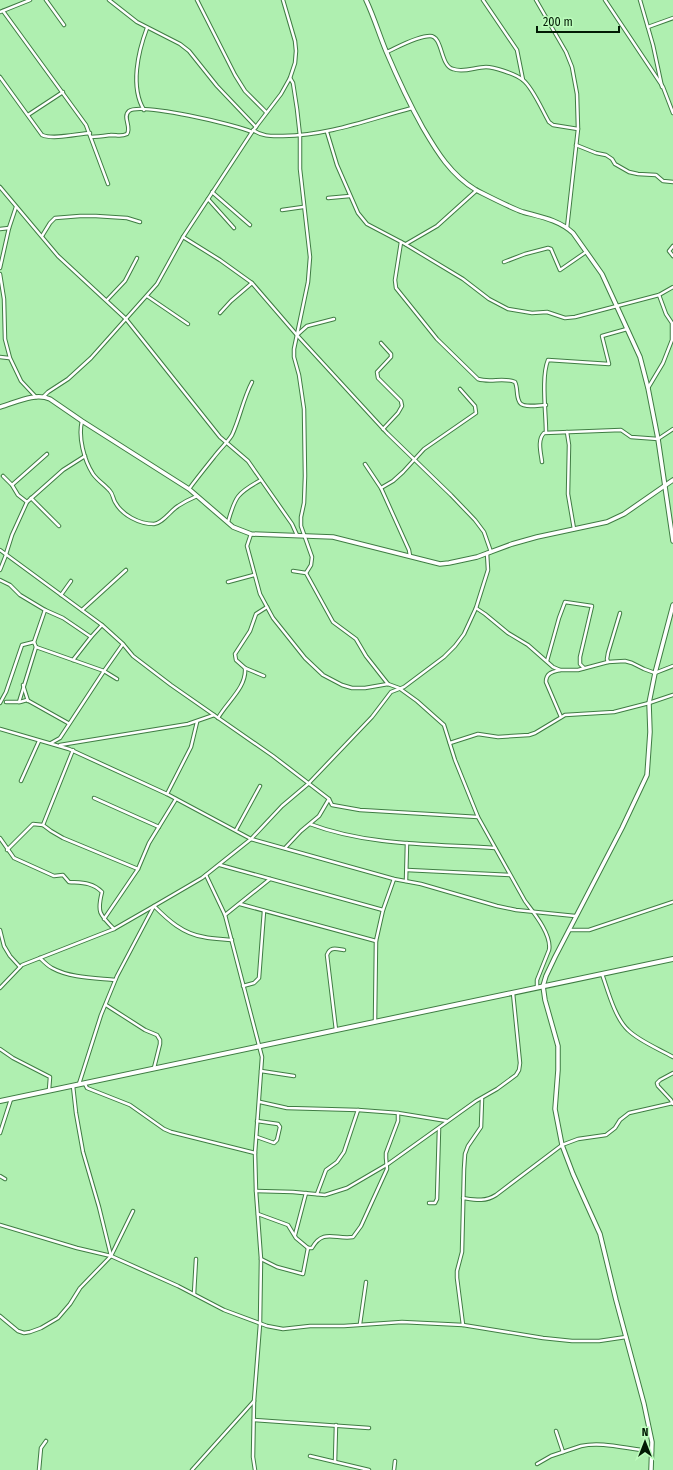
<svg xmlns="http://www.w3.org/2000/svg" width="673" height="1470" viewBox="0 0 673 1470" font-family="'Fira Sans Condensed',sans-serif">
<style>
.lines{fill:none;stroke-linecap:round;stroke-linejoin:round}
.street-casing{stroke:#3f7c43;stroke-width:4.5}
.secondary-casing{stroke:#3f7c43;stroke-width:5.5}
.primary-casing{stroke:#3f7c43;stroke-width:6}
.street{stroke:#fff;stroke-width:2.5}
.secondary{stroke:#fff;stroke-width:3.5}
.primary{stroke:#fff;stroke-width:4}
</style>
<rect width="100%" height="100%" fill="#afefb0"/>
<g class="lines">
<g class="street-casing">
<g id="street">
<path d="M46 0 64 25"/>
<path d="M109 0 137 22 180 44 189 51 217 86 256 127"/>
<path d="M197 0 235 75 245 91 266 112"/>
<path d="M483 0 517 50 523 80"/>
<path d="M536 0 566 52 572 67 577 94 578 129 567 228"/>
<path d="M605 0 663 87 673 113"/>
<path d="M640 0 653 45 662 87"/>
<path d="M3 11 86 125 108 184"/>
<path d="M0 12 30 0"/>
<path d="M648 27 673 18"/>
<path d="M387 52C398 47 417 36 430 36 443 36 440 66 453 69 464 73 475 67 486 67 492 67 498 69 504 71 510 73 518 76 523 80 533 88 542 110 549 122L553 125 578 129"/>
<path d="M0 77 42 135C53 140 77 134 90 133"/>
<path d="M290 78 293 83 297 109 300 136V169L310 257 308 282 294 349V357L299 375 304 409 305 476 304 503 301 517V526L312 557 311 565 306 573"/>
<path d="M144 110C130 87 138 52 147 28"/>
<path d="M28 115 63 92"/>
<path d="M253 130C263 137 272 136 283 136 330 135 367 120 412 108"/>
<path d="M327 132 337 165 358 213 367 224 405 244 463 279 489 299 508 309 532 313 547 312 565 318 575 317 659 295 673 287"/>
<path d="M91 137C98 137 104 136 111 135 117 135 121 137 127 134 132 127 122 117 129 111 140 102 237 125 252 132"/>
<path d="M576 145 596 153 606 155 612 159 615 164 629 172 638 174 656 175 663 181 673 182"/>
<path d="M0 187 58 256 126 319 220 437 248 461 292 524 297 535"/>
<path d="M212 192 250 225"/>
<path d="M328 198 350 196"/>
<path d="M208 199 234 228"/>
<path d="M282 210 303 207"/>
<path d="M0 229 9 228"/>
<path d="M42 236 50 223 55 218 80 216H96L127 218 140 222"/>
<path d="M183 237 220 260 252 283 296 334 387 433 451 495 475 520 484 532 491 552"/>
<path d="M401 242 395 280 396 288 437 339 478 379C490 383 504 377 515 382 518 388 516 395 519 401 521 409 539 405 546 405"/>
<path d="M406 244 437 226 477 190"/>
<path d="M673 246 669 251 673 256"/>
<path d="M504 262 525 254 548 248 551 249 560 270 586 252"/>
<path d="M0 268 9 228 16 207"/>
<path d="M0 274 4 299 5 339 10 358 21 381 36 397"/>
<path d="M147 296 188 324"/>
<path d="M107 300 125 281 137 258"/>
<path d="M220 313 231 301 252 283"/>
<path d="M297 335 307 326 334 319"/>
<path d="M381 343 391 354V357L377 372 378 378 401 401 402 406 398 413 383 429"/>
<path d="M0 357 9 358"/>
<path d="M648 388 663 363 672 340V323L666 314 659 295"/>
<path d="M44 396 48 392 68 379 91 358 157 284 183 237 208 199 252 132 281 94 290 78 295 63 296 51 295 41 283 0"/>
<path d="M82 421C78 437 84 460 93 474 98 481 105 485 110 491 113 494 113 499 115 502 122 515 139 524 154 524 163 523 170 511 178 506 184 502 190 499 197 496"/>
<path d="M546 432C546 413 541 377 548 360L609 364 602 336 627 329"/>
<path d="M567 432 569 445 568 494 574 529"/>
<path d="M542 462C541 453 537 440 544 433L621 430 631 437 658 439 673 429"/>
<path d="M365 464 381 488 409 550 410 556"/>
<path d="M3 476 12 485 18 495 27 502"/>
<path d="M12 485 47 454"/>
<path d="M381 488 393 481 403 472 424 449 476 413 475 406 460 389"/>
<path d="M189 489C197 478 206 467 214 457 220 449 227 443 232 435 240 418 243 399 252 382"/>
<path d="M31 498 59 526"/>
<path d="M228 522C235 497 237 493 261 480"/>
<path d="M251 534 247 546 260 594 273 618 305 658 323 675 342 685 352 688H365L388 684 399 688 417 701 444 725 455 760 478 817 525 901C534 913 552 935 549 950L537 980V987"/>
<path d="M0 550 102 625 123 644 133 656 171 685 273 756 329 799 332 805 360 810 478 817"/>
<path d="M6 554 12 535 27 502 63 470 85 456"/>
<path d="M0 570 6 555"/>
<path d="M293 571 306 573 333 622 356 639 366 656 388 684"/>
<path d="M0 580 10 585 20 595 45 610 63 618 91 637"/>
<path d="M228 582 254 575"/>
<path d="M61 595 71 581"/>
<path d="M476 608 485 614 508 633 528 645 553 667 560 670H578L608 662 625 661 632 663 644 669 655 673 673 666"/>
<path d="M82 610 126 570"/>
<path d="M34 642 45 610"/>
<path d="M36 647 104 671 60 738 51 743"/>
<path d="M73 660 91 637 102 625"/>
<path d="M547 661 559 618 565 602 592 606 580 657V664L584 668"/>
<path d="M608 662 607 659 608 653 620 613"/>
<path d="M245 668 264 676"/>
<path d="M560 670C552 672 546 673 546 682L561 717"/>
<path d="M117 679 104 671 123 644"/>
<path d="M23 685 28 701"/>
<path d="M6 702H20L27 700 68 723"/>
<path d="M0 703 6 692 22 645 34 642 36 647 19 702"/>
<path d="M218 718C227 702 247 687 245 668L236 660 235 654 250 631 256 614 267 607"/>
<path d="M0 729 69 749 167 794 251 839 394 879 421 884 497 906 516 910 575 916"/>
<path d="M450 743 478 734 498 737 529 735 535 733 565 715 614 712 649 703 673 695"/>
<path d="M60 745 188 724 214 715"/>
<path d="M73 750 43 825 51 831 63 838 138 869"/>
<path d="M21 781 39 741"/>
<path d="M167 794 191 747 197 722"/>
<path d="M94 798 159 827"/>
<path d="M310 824C368 846 433 844 495 848"/>
<path d="M236 830 260 786"/>
<path d="M0 838 14 858 54 876 63 875 69 882C82 883 92 882 102 892 97 912 99 914 114 929"/>
<path d="M285 848 301 831 319 816 329 799"/>
<path d="M7 850 33 824 43 825"/>
<path d="M220 865 383 910"/>
<path d="M407 870 510 875"/>
<path d="M206 875 225 915 262 1057 255 1153 256 1191 261 1259 260 1324 254 1401 253 1457 255 1470"/>
<path d="M406 881 407 843"/>
<path d="M240 904 376 941"/>
<path d="M225 915 270 879"/>
<path d="M104 919 138 869 149 843 176 799"/>
<path d="M0 930 4 946 10 956 20 967"/>
<path d="M569 930H589L673 902"/>
<path d="M40 958C44 962 48 966 52 968 70 978 95 978 115 980"/>
<path d="M602 974C608 991 615 1018 628 1030 639 1041 659 1049 673 1057"/>
<path d="M243 986 254 983 259 978 264 911"/>
<path d="M0 988 22 965 114 929 154 906 202 878 251 839 282 806 308 784 372 717 391 692 404 687 444 657 455 646 464 634 476 608 488 570 487 553"/>
<path d="M106 1005 145 1030 157 1035 160 1040V1044L154 1068"/>
<path d="M375 1022 376 941 383 910 394 879"/>
<path d="M336 1030 327 955C330 946 337 949 344 950"/>
<path d="M0 1049 13 1058 50 1077 49 1090"/>
<path d="M261 1071 294 1076"/>
<path d="M673 1073 660 1080 657 1083 658 1086 671 1100 673 1104"/>
<path d="M79 1084 101 1015 117 976 154 906C168 920 183 934 204 937 213 939 222 939 232 940"/>
<path d="M85 1084 87 1088 130 1105 164 1129 171 1132 255 1153"/>
<path d="M73 1086 76 1113 83 1152 99 1207 111 1256"/>
<path d="M260 1102 287 1108 358 1110 398 1113 447 1121"/>
<path d="M0 1133 11 1099"/>
<path d="M257 1137 274 1143 277 1140 280 1127 278 1124 257 1121"/>
<path d="M0 1176 5 1179"/>
<path d="M256 1191 293 1192 325 1195 347 1188 388 1164 476 1101 497 1089 516 1075 519 1070 520 1063 513 993"/>
<path d="M317 1194 326 1170 337 1162 344 1152 358 1110"/>
<path d="M463 1198C476 1200 485 1202 496 1195L562 1145 578 1139 606 1135 615 1128 620 1120 629 1113 673 1103"/>
<path d="M429 1203H435L437 1199 439 1129"/>
<path d="M258 1214 288 1225 296 1238 308 1248"/>
<path d="M0 1225 77 1248 111 1256 178 1286 224 1310 267 1326 283 1329 310 1326H344L402 1322 463 1325 543 1338 572 1341H599L626 1337"/>
<path d="M295 1235 306 1193"/>
<path d="M308 1248H312C323 1228 336 1240 353 1237L361 1226 387 1169 386 1158V1153L398 1121V1113"/>
<path d="M261 1259 277 1267 303 1274 308 1248"/>
<path d="M194 1294 196 1259"/>
<path d="M0 1316 18 1331 24 1333 30 1332 41 1328 58 1318 70 1304 80 1288 111 1256 133 1211"/>
<path d="M360 1324 366 1282"/>
<path d="M463 1325 457 1278V1271L462 1252 464 1169 465 1154 468 1146 481 1127 482 1099"/>
<path d="M254 1420 369 1428"/>
<path d="M556 1431 563 1452C569 1450 575 1448 581 1446 604 1441 629 1450 652 1451"/>
<path d="M310 1456 369 1470"/>
<path d="M335 1462 336 1425"/>
<path d="M537 1464 551 1456 563 1452"/>
<path d="M39 1470 41 1448 46 1441"/>
<path d="M192 1470 254 1401"/>
<path d="M394 1470 395 1461"/>
</g>
</g>
<g class="secondary-casing">
<g id="secondary">
<path d="M366 0C374 17 379 34 386 51 397 77 409 103 423 128 437 152 451 175 476 190 488 196 511 208 523 212 541 217 559 220 573 233L602 274 640 357 648 388 658 439 673 541"/>
<path d="M0 407C15 403 35 392 50 399L82 421 189 489 233 527 251 534 333 537 440 564 449 563 477 557 512 544 537 537 607 522 624 514 673 480"/>
<path d="M651 1470 652 1442 644 1404 616 1300 600 1234 573 1174 562 1145 555 1109 558 1070V1046L545 1000 543 986 546 976 555 957 622 828 647 775 650 732 649 703 655 673 673 605"/>
</g>
</g>
<g class="primary-casing">
<path id="primary" d="M0 1101 673 959"/>
</g>
<use href="#street" class="street"/>
<use href="#secondary" class="secondary"/>
<use href="#primary" class="primary"/>
</g>
<g transform="translate(645 1442)" stroke="#bcfcbc" stroke-width="3" paint-order="stroke">
<path d="M0-3L7 15L0 10L-7 15Z" fill="#021a04"/>
<text y="-6" font-size="11" font-weight="bold" text-anchor="middle" fill="#021a04">N</text>
</g>
<path d="M537 26v6h82v-6" fill="none" stroke="#021a04" stroke-width="2"/>
<text x="543" y="26" font-size="12" fill="#021a04" stroke="#bcfcbc" stroke-width="3" paint-order="stroke">200 m</text>
</svg>
